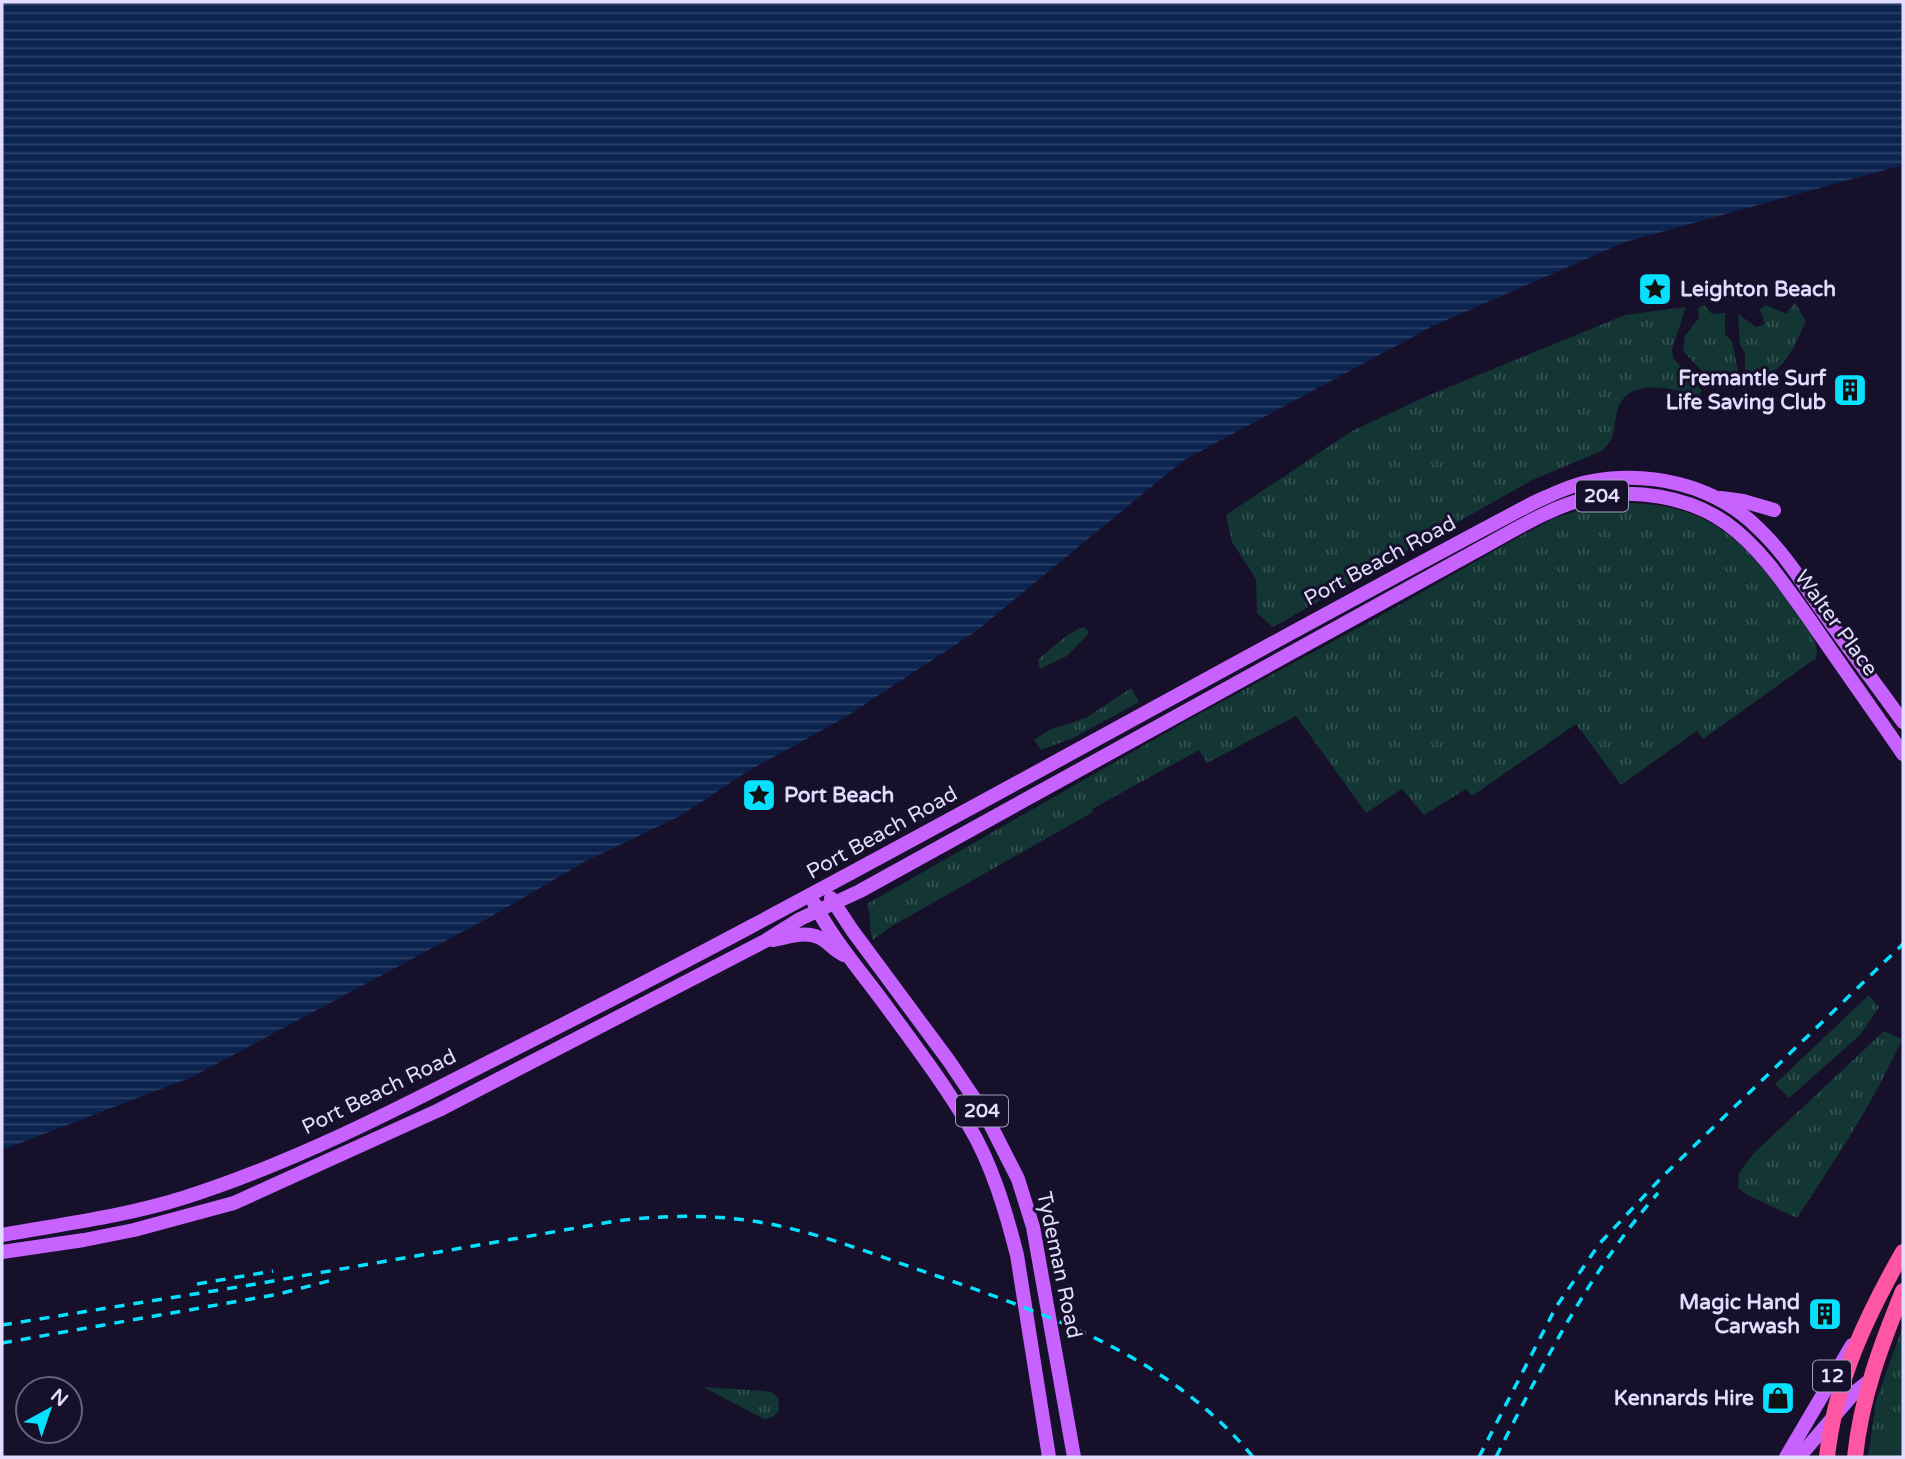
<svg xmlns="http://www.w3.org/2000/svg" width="1905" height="1459" viewBox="0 0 1905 1459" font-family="'Varela Round',sans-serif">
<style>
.grass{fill:url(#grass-tufts)}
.pitch{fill:#133635}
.water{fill:url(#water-rules)}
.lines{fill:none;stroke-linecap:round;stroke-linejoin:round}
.primary{stroke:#c862ff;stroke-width:14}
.highway{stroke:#ff56a3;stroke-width:16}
.rail{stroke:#07e0ff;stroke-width:3.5;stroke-dasharray:10 9;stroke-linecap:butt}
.labels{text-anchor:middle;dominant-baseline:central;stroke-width:6;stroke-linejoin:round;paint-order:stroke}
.shield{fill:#16102b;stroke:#a39ebf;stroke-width:2}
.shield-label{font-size:19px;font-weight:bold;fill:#e0dbff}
.poi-label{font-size:21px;font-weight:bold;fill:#e0dbff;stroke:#16102b;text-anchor:end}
.street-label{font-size:21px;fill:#e0dbff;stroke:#16102b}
</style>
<defs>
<pattern id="grass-tufts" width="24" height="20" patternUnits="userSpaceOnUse" patternTransform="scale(1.75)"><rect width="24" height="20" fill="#133635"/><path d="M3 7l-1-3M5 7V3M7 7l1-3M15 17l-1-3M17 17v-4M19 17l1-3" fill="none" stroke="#355253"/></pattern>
<pattern id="water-rules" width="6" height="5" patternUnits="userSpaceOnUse" patternTransform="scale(1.75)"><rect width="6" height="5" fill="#0b234f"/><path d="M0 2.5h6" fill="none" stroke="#2e4269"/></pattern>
</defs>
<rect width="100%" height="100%" fill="#16102b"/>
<g class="grass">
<path d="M1795 303 1806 321C1793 347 1790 365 1763 377L1745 369V354L1740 344 1738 314 1756 327 1765 324 1760 309 1766 305 1786 314Z"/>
<path d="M1704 305 1712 314 1725 313V335L1732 341 1738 372 1717 374 1709 383 1702 371 1683 351 1685 336 1699 318 1698 308Z"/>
<path d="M1686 307 1672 349 1673 358 1702 391 1699 395C1671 389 1622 374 1616 417 1613 434 1615 438 1602 451L1532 480 1273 627 1257 613 1256 579 1232 542 1226 515 1352 431 1427 396 1625 315Z"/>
<path d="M1620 503C1710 502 1745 541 1794 609 1804 624 1822 641 1815 661L1813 660 1703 739 1697 731 1621 785 1576 724 1472 796 1466 789 1424 815 1402 789 1366 813 1296 716 1207 763 1199 750 1092 809 1093 812 892 926 873 940C868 928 872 915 867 904L1199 714 1387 612 1524 534 1555 518 1577 511Z"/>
<path d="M1085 627 1089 633 1067 656 1040 669 1038 660C1048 651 1073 628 1085 627Z"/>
<path d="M1131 688 1139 702 1075 737 1041 750 1034 740 1051 729 1086 718Z"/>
<path d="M1869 995 1879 1007 1861 1034 1789 1098 1775 1084Z"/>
<path d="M1884 1031 1902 1039C1874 1102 1835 1160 1797 1218L1749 1196 1738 1188 1739 1173 1754 1153Z"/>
<path d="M1903 1326V1457H1868L1876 1401Z"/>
<path d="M703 1387 765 1391 773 1393 778 1398 779 1410 773 1417 764 1419Z"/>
</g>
<path class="pitch" d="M1900 1415 1903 1417V1457H1878Z"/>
<path class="water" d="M2 2H1903V165L1625 242 1433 326 1184 460 975 632 844 718 745 773 680 816 586 861 492 916 192 1077 2 1150Z"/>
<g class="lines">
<g class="primary">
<path d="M1721 498 1743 501 1774 510"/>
<path d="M831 898 852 930 949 1061 986 1116 1018 1179 1033 1227 1074 1457"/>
<path d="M814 903C832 938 858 968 881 999 911 1040 943 1082 969 1126 992 1164 1006 1212 1017 1255L1049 1457"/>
<path d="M773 940C790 937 809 929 825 941 832 946 835 951 844 955"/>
<path d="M2 1235C63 1224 127 1216 186 1197 292 1163 392 1112 491 1061 578 1017 664 973 750 927 1012 788 1270 642 1533 503 1551 495 1568 486 1587 482 1649 470 1715 484 1760 530 1787 556 1806 588 1828 619 1852 653 1878 687 1903 722"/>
<path d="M2 1252 84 1240 134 1230 234 1203 439 1110 765 941 800 919 860 891 1483 547C1516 529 1551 507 1588 498 1633 488 1688 496 1726 523 1761 548 1787 588 1812 623 1842 667 1873 710 1903 754"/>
<path d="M1786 1457 1852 1345"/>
<path d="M1799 1457 1855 1392 1869 1381"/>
</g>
<g class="highway">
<path d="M1827 1457C1835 1382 1866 1317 1903 1252"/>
<path d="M1855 1457C1861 1398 1881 1345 1903 1291"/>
</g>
<g class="rail">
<path d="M197 1284 273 1271"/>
<path d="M2 1325 244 1286 616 1221C672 1214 728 1214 784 1227 837 1239 889 1260 940 1277 1056 1317 1173 1360 1253 1457"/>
<path d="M2 1343 279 1294 336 1279"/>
<path d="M1479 1457 1556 1307 1600 1243 1663 1176 1903 944"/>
<path d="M1496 1457C1543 1364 1589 1272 1658 1193"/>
</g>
</g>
<defs>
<g id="sight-square" transform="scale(1.75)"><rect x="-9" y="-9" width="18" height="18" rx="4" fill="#07e0ff" stroke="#16102b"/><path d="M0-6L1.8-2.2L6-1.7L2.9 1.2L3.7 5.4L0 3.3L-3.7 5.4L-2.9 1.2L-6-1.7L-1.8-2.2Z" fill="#111"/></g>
<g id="building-square" transform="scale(1.75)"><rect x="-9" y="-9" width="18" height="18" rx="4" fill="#07e0ff" stroke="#16102b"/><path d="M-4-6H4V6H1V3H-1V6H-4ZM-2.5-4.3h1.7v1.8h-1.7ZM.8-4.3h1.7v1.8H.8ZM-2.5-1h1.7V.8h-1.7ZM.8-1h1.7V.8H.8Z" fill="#111"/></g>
<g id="shop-square" transform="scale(1.75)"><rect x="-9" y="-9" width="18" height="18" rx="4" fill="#07e0ff" stroke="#16102b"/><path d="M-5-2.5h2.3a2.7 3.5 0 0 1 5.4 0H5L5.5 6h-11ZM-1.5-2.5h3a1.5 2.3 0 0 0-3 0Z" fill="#111"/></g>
</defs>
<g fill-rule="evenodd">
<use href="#sight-square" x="1655" y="289"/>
<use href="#building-square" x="1850" y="390"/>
<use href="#sight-square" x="759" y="795"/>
<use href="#building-square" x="1825" y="1314"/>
<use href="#shop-square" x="1778" y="1398"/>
</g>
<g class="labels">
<g class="shield">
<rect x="1576" y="480.5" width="52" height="31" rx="5"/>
<rect x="956" y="1095.5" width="52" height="31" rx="5"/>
<rect x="1813" y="1360.5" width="38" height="31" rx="5"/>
</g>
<g class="shield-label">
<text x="1602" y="496">204</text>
<text x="982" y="1111">204</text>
<text x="1832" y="1376">12</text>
</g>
<g class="poi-label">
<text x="1680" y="289" text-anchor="start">Leighton Beach</text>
<text x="1826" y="378">Fremantle Surf<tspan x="1826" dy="24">Life Saving Club</tspan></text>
<text x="784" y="795" text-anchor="start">Port Beach</text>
<text x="1800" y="1302">Magic Hand<tspan x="1800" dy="24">Carwash</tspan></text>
<text x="1754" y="1398">Kennards Hire</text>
</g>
<g class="street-label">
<text transform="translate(1380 561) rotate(-28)">Port Beach Road</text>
<text transform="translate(1836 623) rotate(54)">Walter Place</text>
<text transform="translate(882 833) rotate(-29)">Port Beach Road</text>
<text transform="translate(379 1092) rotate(-26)">Port Beach Road</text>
<text transform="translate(1059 1265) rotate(78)">Tydeman Road</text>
</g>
</g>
<rect width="1905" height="1459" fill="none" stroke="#e0dbff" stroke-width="7"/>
<g transform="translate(49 1410) rotate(40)"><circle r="33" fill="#16102b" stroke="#676180" stroke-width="2"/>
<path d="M0-5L12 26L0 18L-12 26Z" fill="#07e0ff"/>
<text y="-10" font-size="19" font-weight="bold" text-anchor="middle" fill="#e0dbff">N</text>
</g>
</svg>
